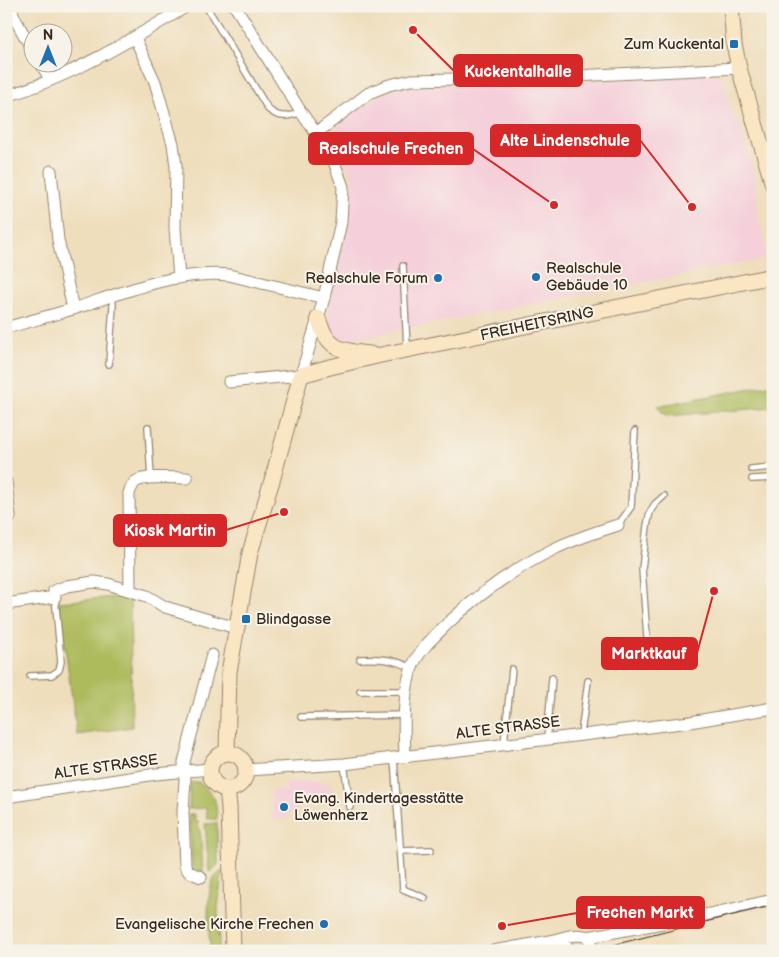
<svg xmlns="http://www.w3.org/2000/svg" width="779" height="957" viewBox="0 0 779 957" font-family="'Balsamiq Sans',sans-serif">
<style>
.built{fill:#f5cfda}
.green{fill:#aebb5d;stroke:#74723e}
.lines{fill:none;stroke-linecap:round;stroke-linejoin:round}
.lane-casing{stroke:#95846d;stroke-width:8}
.street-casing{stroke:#95846d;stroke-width:13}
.secondary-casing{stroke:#95846d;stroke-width:17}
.lane{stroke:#fff;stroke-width:5.5}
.street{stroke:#fff;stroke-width:11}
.secondary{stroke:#fbe6c3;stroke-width:15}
.tram{stroke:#3b2a1e;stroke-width:1}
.poi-dot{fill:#1f6fb2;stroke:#f7f3e8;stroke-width:2}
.labels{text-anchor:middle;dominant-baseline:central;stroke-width:4;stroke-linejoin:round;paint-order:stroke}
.poi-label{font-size:15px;fill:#3b2a1e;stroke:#f7f3e8;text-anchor:end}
.street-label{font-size:15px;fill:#3b2a1e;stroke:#f7f3e8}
.leader{fill:none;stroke:#d62828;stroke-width:2}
.callout-dot{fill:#d62828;stroke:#f7f3e8;stroke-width:2}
.callout{fill:#d62828;stroke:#d62828;stroke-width:2}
.callout-label{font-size:16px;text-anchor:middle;font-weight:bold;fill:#fff}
</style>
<rect width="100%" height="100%" fill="#f7f3e8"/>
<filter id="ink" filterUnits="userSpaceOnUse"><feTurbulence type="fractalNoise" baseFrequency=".02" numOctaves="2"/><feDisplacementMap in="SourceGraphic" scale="10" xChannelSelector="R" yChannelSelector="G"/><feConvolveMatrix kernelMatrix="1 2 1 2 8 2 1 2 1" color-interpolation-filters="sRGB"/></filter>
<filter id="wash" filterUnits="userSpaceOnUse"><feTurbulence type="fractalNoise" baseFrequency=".0096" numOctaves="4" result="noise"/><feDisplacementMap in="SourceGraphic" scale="20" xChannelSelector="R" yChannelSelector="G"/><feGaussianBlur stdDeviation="1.12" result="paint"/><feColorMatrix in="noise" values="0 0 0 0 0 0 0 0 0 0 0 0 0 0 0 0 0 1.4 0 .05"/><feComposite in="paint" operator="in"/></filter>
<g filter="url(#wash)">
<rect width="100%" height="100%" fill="#efdebc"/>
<g class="built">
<path d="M717 74 722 78 734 120 738 121 755 177 758 214 765 244 764 259 343 341 331 331 328 310 346 233 353 186 350 171 334 139V132L336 128 349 116 376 97 394 89 419 85 513 83V84Z"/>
<path d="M322 781V784H331L332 796 322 797V799L297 800V814H287V819L272 820 271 791 286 790V782Z"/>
</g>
<g class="green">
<path d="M773 384V407L668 416 662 412 658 406Z"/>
<path d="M115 597 130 600 132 727 77 735 59 602Z"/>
<path d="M199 782C215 797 216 796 217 819H207L206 808 189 809 190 783Z"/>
<path d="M189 814H195V822H198L201 837 203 871H198L192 866Z"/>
<path d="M217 823 218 865 211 872 209 871 205 824Z"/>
<path d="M222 870 218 909 219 951H211C208 931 206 901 212 882 213 878 218 874 222 870Z"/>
</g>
</g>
<g filter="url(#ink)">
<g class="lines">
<g class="lane-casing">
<g id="lane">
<path d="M206 6 268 109C279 119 288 117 301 112"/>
<path d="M403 266 407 348"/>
<path d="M109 364 113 306 112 296"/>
<path d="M148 427 151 478"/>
<path d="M751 469 773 467"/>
<path d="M752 479 773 478"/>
<path d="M618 525 631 507 635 431"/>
<path d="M647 637 642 569 647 526 650 512 655 504 664 496"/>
<path d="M360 659C381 658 393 659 412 668"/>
<path d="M30 676 52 675 59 670 61 662 55 597"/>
<path d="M360 691H407"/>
<path d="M301 717 405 715"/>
<path d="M581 734 588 681"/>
<path d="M547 738 552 678"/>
<path d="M504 743 512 669"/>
<path d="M394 758 403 889 425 898"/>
<path d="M344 764 350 807"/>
<path d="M401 851 431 850"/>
</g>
</g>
<g class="street-casing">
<g id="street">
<path d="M10 6 15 19 32 49"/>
<path d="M135 38 155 82 173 144 176 166 175 228 179 278"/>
<path d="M40 62 50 79"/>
<path d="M6 96C69 78 131 40 187 6"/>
<path d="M316 133 369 93 389 85 411 80 554 77 739 68"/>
<path d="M51 171 58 240 73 309"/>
<path d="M6 328C30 321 53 315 76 308 124 292 179 270 229 275L324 298"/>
<path d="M229 382 301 375 324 298 341 222 343 187 332 156 301 112 235 6"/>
<path d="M6 482 10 517 6 518"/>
<path d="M130 590 129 493C131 489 132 485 135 482 145 475 175 478 187 478"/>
<path d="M6 604 55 597 54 591 67 586 94 582 108 584 147 596 165 607 236 628"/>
<path d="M405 756C404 729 402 691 413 665 420 649 435 636 447 624 479 594 515 568 554 549 574 539 596 532 618 525"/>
<path d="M246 770 344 764 690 722 773 708"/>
<path d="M6 797 156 774 210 769"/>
<path d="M201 877 189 872 185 866 183 812 185 779 184 762 212 655"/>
<path d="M588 937 591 943 588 951"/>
<path d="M556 940 573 951"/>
<path d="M493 951 556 940C566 936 577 933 588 937L710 914 773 900"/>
</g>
</g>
<g class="secondary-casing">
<g id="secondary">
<path d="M731 6 734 44 739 68 773 185"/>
<path d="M318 318C327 349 340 351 370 354"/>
<path d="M227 753 229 672 250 553 273 477 301 375 330 367 381 355 773 276"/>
<circle cx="228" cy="771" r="18"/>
<path d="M227 789 229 807 233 951"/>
</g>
</g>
<use href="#lane" class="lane"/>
<use href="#street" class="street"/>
<use href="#secondary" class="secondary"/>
<path class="tram" d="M601 951 617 944 773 905"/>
</g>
</g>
<g class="poi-dot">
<rect x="729" y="39" width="10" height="10" rx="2.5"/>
<circle cx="536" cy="277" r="5"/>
<circle cx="438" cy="278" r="5"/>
<rect x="241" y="614" width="10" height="10" rx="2.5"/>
<circle cx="284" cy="807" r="5"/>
<circle cx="324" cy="924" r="5"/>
</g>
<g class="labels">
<g class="poi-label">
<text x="724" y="44">Zum Kuckental</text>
<text x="546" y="268" text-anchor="start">Realschule<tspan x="546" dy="17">Gebäude 10</tspan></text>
<text x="428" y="278">Realschule Forum</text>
<text x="256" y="619" text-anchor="start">Blindgasse</text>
<text x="294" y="798" text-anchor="start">Evang. Kindertagesstätte<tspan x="294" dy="17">Löwenherz</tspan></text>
<text x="314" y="924">Evangelische Kirche Frechen</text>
</g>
<g class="street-label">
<text transform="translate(537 324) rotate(-12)">FREIHEITSRING</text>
<text transform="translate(508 728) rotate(-7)">ALTE STRASSE</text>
<text transform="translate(106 767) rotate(-8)">ALTE STRASSE</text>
</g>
</g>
<path class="leader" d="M413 30L454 71M692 207L640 140M554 205L473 149M284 512L226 530M714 591L697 653M502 926L577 913"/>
<g class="callout-dot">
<circle cx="413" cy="30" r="5"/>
<circle cx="692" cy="207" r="5"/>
<circle cx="554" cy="205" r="5"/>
<circle cx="284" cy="512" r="5"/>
<circle cx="714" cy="591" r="5"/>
<circle cx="502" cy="926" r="5"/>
</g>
<g class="callout">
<rect x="454" y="55" width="128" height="31" rx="5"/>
<rect x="491" y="125" width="149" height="31" rx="5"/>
<rect x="309" y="133" width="164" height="31" rx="5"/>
<rect x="114" y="515" width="112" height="31" rx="5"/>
<rect x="602" y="638" width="95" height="31" rx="5"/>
<rect x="577" y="897" width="127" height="31" rx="5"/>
</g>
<g class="callout-label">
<text x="518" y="77">Kuckentalhalle</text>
<text x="565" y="146">Alte Lindenschule</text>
<text x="391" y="154">Realschule Frechen</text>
<text x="170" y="536">Kiosk Martin</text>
<text x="649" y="659">Marktkauf</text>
<text x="640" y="918">Frechen Markt</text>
</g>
<rect width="779" height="957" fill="none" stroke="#f7f3e8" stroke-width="25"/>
<g transform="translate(48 48)"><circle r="24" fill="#f7f3e8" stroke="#aca397"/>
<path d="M0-4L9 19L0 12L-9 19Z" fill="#1f6fb2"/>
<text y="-8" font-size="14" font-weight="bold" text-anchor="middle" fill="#3b2a1e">N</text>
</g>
</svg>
